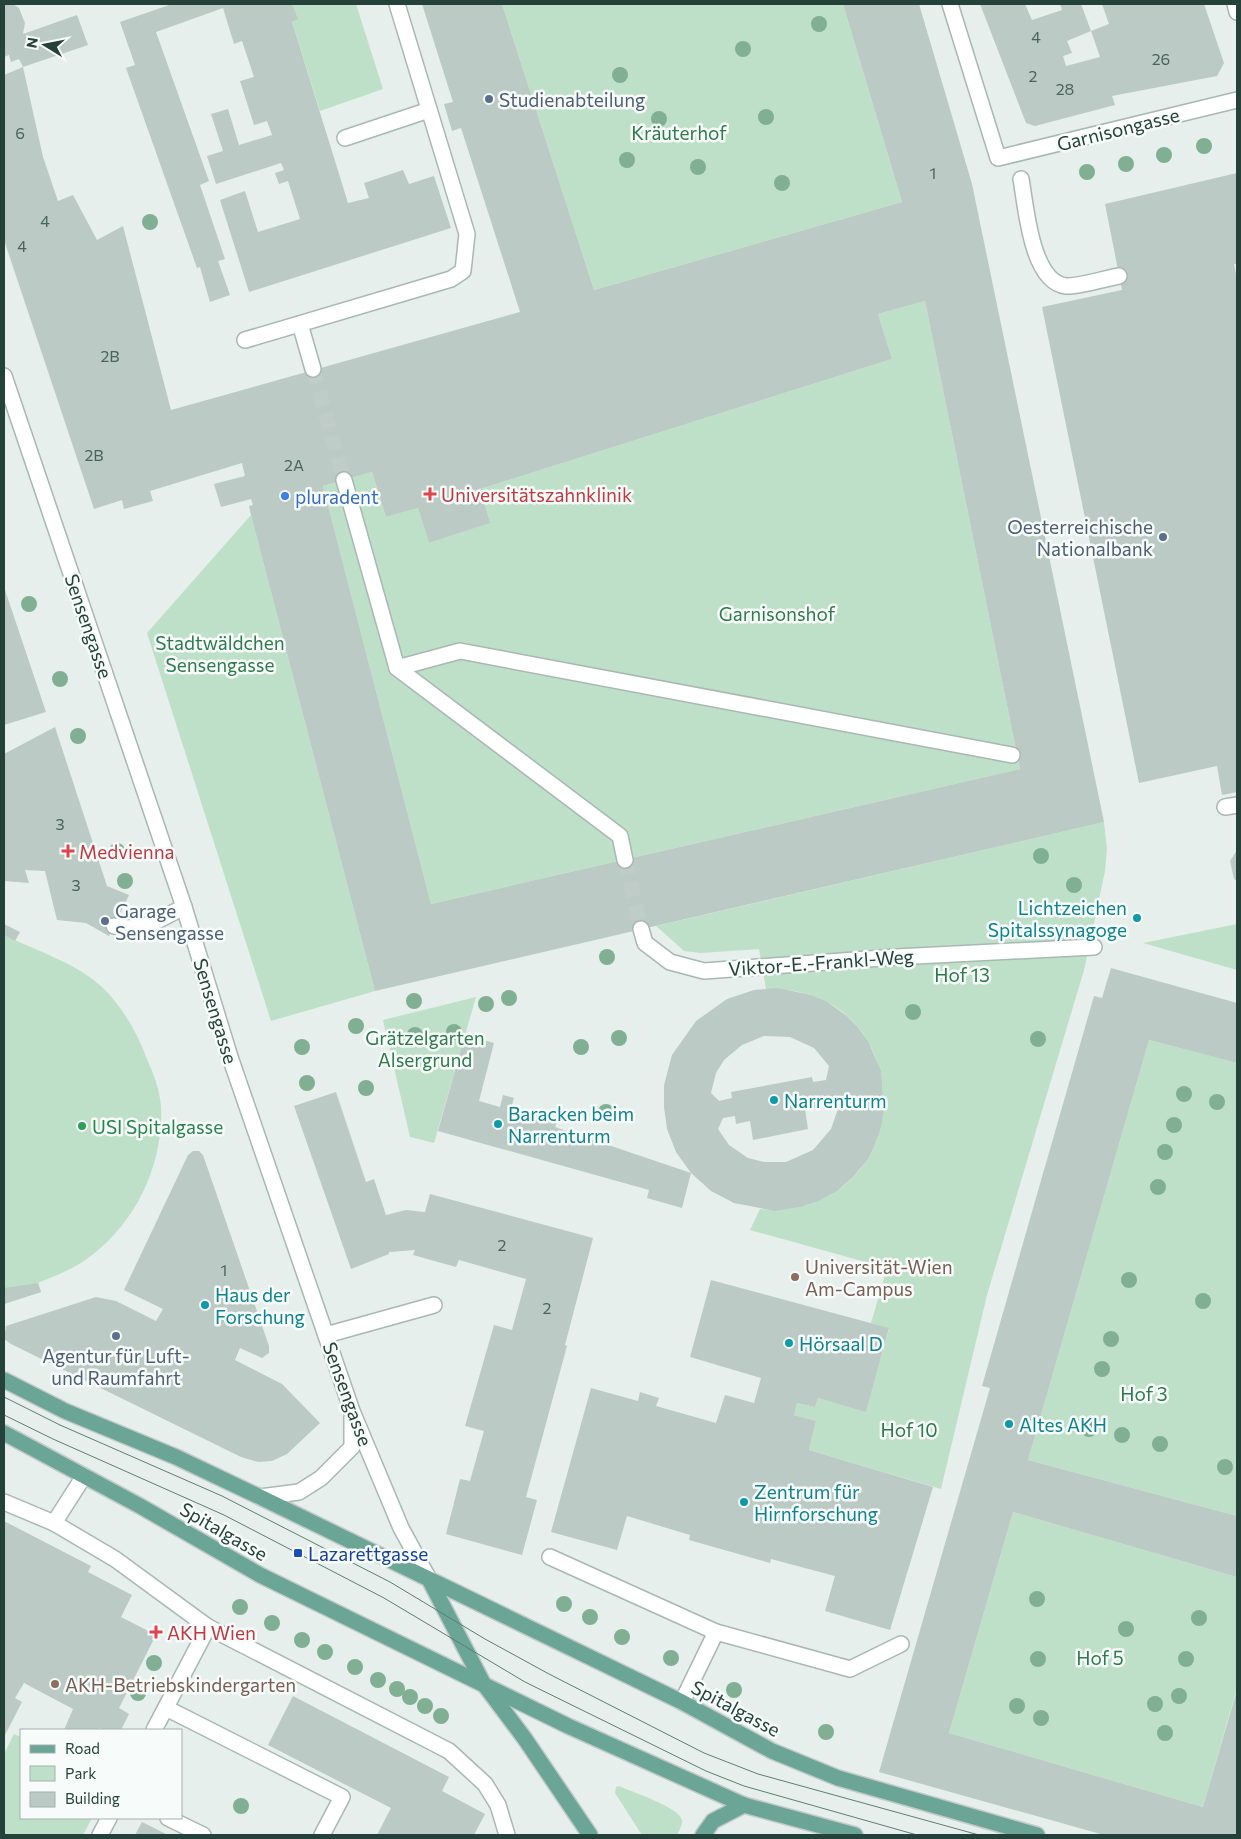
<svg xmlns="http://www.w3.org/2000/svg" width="1241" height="1839" viewBox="0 0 1241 1839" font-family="Commissioner,sans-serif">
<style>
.green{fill:#bfe0c8}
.building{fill:#bbcac4;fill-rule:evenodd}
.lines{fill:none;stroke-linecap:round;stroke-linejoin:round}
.minor-tunnel{stroke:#bfccc8;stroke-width:15;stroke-dasharray:15 8;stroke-linecap:butt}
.minor-casing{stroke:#a8b8b2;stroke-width:18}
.major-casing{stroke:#c2cac8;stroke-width:18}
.minor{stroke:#fff;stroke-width:15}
.major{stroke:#6aa596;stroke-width:15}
.tram{stroke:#5f7d75;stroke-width:1}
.tree{fill:#80af93}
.service-dot{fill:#5c6f8a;stroke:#f7fbf9;stroke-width:2}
.health-dot{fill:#e0444e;stroke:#f7fbf9;stroke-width:2}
.shop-dot{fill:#3f7fe0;stroke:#f7fbf9;stroke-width:2}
.culture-dot{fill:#0f9aa8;stroke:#f7fbf9;stroke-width:2}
.leisure-dot{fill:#2e9e5b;stroke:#f7fbf9;stroke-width:2}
.education-dot{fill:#8d6e63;stroke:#f7fbf9;stroke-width:2}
.transit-dot{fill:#1a4fb4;stroke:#f7fbf9;stroke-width:2}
.labels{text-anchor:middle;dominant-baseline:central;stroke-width:5;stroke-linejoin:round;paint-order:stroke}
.number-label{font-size:16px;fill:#4a645c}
.service-label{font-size:19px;fill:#4e5e75;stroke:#f7fbf9;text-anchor:start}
.street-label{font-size:19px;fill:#24423a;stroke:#f7fbf9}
.park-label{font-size:19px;fill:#2d7a4b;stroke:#f7fbf9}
.health-label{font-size:19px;fill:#be3a42;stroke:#f7fbf9;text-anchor:start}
.shop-label{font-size:19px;fill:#366cbe;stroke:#f7fbf9;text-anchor:start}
.culture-label{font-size:19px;fill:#0d838f;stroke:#f7fbf9;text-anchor:start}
.leisure-label{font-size:19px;fill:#27864d;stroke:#f7fbf9;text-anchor:start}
.education-label{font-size:19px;fill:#785e54;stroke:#f7fbf9;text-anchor:start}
.transit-label{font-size:19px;fill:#164399;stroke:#f7fbf9;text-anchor:start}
</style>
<rect width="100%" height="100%" fill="#e6efeb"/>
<g class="green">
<path d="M292 4H356L383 89 320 111 292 22 297 18Z"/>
<path d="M502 4H843L902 202 594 290Z"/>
<path d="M925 301 1020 769 431 904 323 486 372 472 386 517 418 508 429 543 489 523 480 489 892 359 878 314Z"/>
<path d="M251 515 375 991 271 1021 147 633Z"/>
<path d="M1104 822 1107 849 1105 871 1084 970 987 1295 941 1489 809 1450 816 1421 794 1415 797 1403 815 1407 818 1398 866 1411 889 1329 871 1323 887 1268 750 1230 760 1209C921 1221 925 985 766 989L759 949 701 953 684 951 656 926Z"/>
<path d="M1237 924V970L1143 943Z"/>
<path d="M4 935C35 950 74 962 101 986 122 1006 137 1032 147 1059 153 1073 160 1090 161 1106 164 1162 137 1221 92 1255 76 1268 57 1275 38 1283L41 1292 4 1304Z"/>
<path d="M476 997 434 1143 410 1137 383 1020Z"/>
<path d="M1149 1040 1237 1063V1516L1028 1460Z"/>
<path d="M1013 1512 1237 1577V1688L1203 1807 949 1733Z"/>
<path d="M14 1734 21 1737V1818H92L83 1835H4V1754Z"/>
<path d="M619 1786C632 1792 679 1807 682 1820 683 1825 679 1830 677 1835H642L615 1793 616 1787Z"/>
</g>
<g class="building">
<path d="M4 4H13L19 8 25 23 23 34 77 15 88 45 23 67 19 59 11 62 9 55 4 57Z"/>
<path d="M172 4H292L298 19 292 22 348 203 369 198 364 183 403 170 409 184 434 176 451 228 249 292 220 200 245 191 258 232 300 219 288 181 279 184 275 173 284 170 281 163 216 184 207 156 223 151 211 114 228 109 239 145 272 135 267 121 254 125 240 81 254 77 242 41 234 44 223 8 156 32 209 181 200 185 225 259 218 261 230 295 210 302 200 267 197 268 126 68 135 65 120 22Z"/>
<path d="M422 4H502L594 290 902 202 843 4H919L972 184 1104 822 375 991 251 515 249 506 253 505 251 499 221 507 214 484 245 476 242 463 150 491 153 501 124 509 122 500 94 509 4 240V75L23 67 43 157 58 201 73 195 97 240 123 226 171 410 520 312 461 128 452 131 444 104 453 102ZM925 301 1020 769 431 904 323 486 372 472 386 517 418 508 429 543 490 523 480 489 892 359 878 314Z"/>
<path d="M980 4H1025L1032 20 1062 10 1060 4H1081L1091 31 1067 41 1072 53 1063 56 1066 66 1100 57 1091 31 1109 24 1102 4H1204L1224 63 1217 76 1112 96 1115 105 1035 126 1026 123Z"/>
<path d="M1237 173V264H1234L1237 279V792L1222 795 1217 766 1139 783 1042 307 1122 290 1105 204Z"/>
<path d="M4 587 46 712 4 725Z"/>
<path d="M55 727 107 886 129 895 109 936 86 923 57 920 45 871 25 870 29 883 4 881V754Z"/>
<path d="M1237 850V881L1234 879 1230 861Z"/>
<path d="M4 924 20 932 15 941 4 935Z"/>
<path d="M1111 968 1237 1003V1063L1149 1040 1028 1460 1237 1516V1577L1013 1512 949 1733 1203 1807 1237 1690V1835H1104L879 1772 990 1388 982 1386 1094 996 1102 998Z"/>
<path d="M778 988 811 995 826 1001 847 1016 857 1026 868 1041 881 1071 884 1108 881 1127 875 1144 868 1159 853 1177 837 1191 819 1201 800 1207 775 1211 734 1203 711 1191 691 1173 676 1152 667 1129 664 1107V1085L672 1055 696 1021 727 999 754 990ZM764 1036 790 1037 814 1048 829 1066 826 1080 813 1082 812 1077 731 1092 732 1098 719 1101 711 1093 716 1073 724 1060 742 1045ZM829 1099 838 1109 831 1129 813 1150 786 1162H764L748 1158 729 1145 718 1129 723 1118 735 1116 736 1124 750 1121 753 1140 808 1129 805 1109 817 1107 816 1101Z"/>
<path d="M465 1035 494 1043 479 1101 500 1107 503 1095 514 1098 511 1108 557 1121 555 1127 691 1173 682 1208 647 1198 649 1190 438 1131Z"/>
<path d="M336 1092 366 1182 374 1179 386 1215 406 1210 425 1212 430 1194 593 1238 565 1345 567 1346 526 1497 537 1500 522 1555 446 1534 460 1479 470 1481 484 1431 465 1426 494 1325 512 1330 526 1279 459 1260 456 1267 413 1255 415 1250 389 1252V1254L351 1269 294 1106Z"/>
<path d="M193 1151H199L203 1155 269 1346V1353L262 1358 240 1348 235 1360 282 1384 320 1423 287 1454 272 1461 258 1462 241 1457 11 1344 4 1339 6 1326 96 1297 116 1301 156 1321 163 1309 124 1290 188 1155Z"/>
<path d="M711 1280 889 1328 866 1412 818 1398 815 1407 797 1403 794 1415 816 1421 809 1450 933 1487 890 1630 825 1611 835 1576 771 1559 770 1563 689 1540 690 1535 627 1516 617 1550 551 1532 591 1388 638 1401 640 1392 659 1398 656 1406 716 1423 725 1395 754 1403 761 1378 690 1357Z"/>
<path d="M38 1283 41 1292 4 1304V1288Z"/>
<path d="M4 1521 91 1566 88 1572 132 1595 121 1617 156 1635 119 1708 129 1714 121 1730H104L100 1728 99 1730H64L73 1709 24 1683 15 1698 22 1702 4 1737Z"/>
<path d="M293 1696 449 1777 442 1791 485 1814 474 1835H377L391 1808 268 1745Z"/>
<path d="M142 1822 168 1835H135Z"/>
</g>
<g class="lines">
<g class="minor-tunnel">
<path d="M313 369 344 480"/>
<path d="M625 860 641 929"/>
</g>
<g class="minor-casing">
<g id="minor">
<path d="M950 4 998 158 1237 100"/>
<path d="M1235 4 1237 12"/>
<path d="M345 138 429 110"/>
<path d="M1021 179C1026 206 1031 282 1066 286 1077 287 1107 278 1119 276"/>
<path d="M300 324 313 369"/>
<path d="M245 340 451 279 463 271 467 234 397 4"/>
<path d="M4 376 184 907 230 1057 352 1411 401 1528 430 1581"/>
<path d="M344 480 397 668 620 836 625 860"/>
<path d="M397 668 460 651 1012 755"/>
<path d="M1225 807 1237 805"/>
<path d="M114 926C143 933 159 919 184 907"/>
<path d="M641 929 645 943 670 962 704 971 896 957 1094 947"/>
<path d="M326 1335 434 1305"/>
<path d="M260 1497 299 1492 321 1478 352 1447V1417"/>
<path d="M4 1502 54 1523 84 1476"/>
<path d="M54 1523 115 1559 208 1627 449 1751 485 1784 498 1805 507 1835"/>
<path d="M550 1557 716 1632 850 1669 901 1644"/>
<path d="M682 1702 716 1632"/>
<path d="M166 1708 342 1797 322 1835"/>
<path d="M154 1730 208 1627"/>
<path d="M168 1818 203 1835"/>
<path d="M100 1835 109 1818"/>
</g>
</g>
<g class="major-casing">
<g id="major">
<path d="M4 1380 65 1411 176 1457 260 1497 682 1702 772 1751 838 1778 1037 1835"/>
<path d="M4 1433 140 1506 260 1575 568 1726 744 1805 855 1835"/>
<path d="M430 1581 483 1683 525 1739 590 1835"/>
<path d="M703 1835 713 1821 744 1805"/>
</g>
</g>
<use href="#minor" class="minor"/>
<use href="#major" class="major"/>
<g class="tram">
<path d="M4 1397 60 1425 222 1496 390 1582 485 1639 549 1674 704 1753 758 1774 979 1835"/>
<path d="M4 1415 53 1439 224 1515 384 1598 525 1682 706 1771 744 1786 917 1835"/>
</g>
</g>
<g class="tree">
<circle cx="819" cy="24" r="8"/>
<circle cx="743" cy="49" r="8"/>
<circle cx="620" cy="75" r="8"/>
<circle cx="766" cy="117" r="8"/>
<circle cx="659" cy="119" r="8"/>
<circle cx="1204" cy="146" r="8"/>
<circle cx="1164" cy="155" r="8"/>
<circle cx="627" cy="160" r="8"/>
<circle cx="1126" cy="164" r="8"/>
<circle cx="698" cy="167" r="8"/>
<circle cx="1087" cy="172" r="8"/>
<circle cx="782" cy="183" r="8"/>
<circle cx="150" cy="222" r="8"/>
<circle cx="29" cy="604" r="8"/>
<circle cx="60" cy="679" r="8"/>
<circle cx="78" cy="736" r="8"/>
<circle cx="117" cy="851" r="8"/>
<circle cx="1041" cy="856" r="8"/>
<circle cx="125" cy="881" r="8"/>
<circle cx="1074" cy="885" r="8"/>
<circle cx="607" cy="957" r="8"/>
<circle cx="509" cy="998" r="8"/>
<circle cx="414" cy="1001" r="8"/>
<circle cx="486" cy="1004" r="8"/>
<circle cx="913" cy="1012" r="8"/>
<circle cx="356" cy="1026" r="8"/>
<circle cx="454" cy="1032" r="8"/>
<circle cx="415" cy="1035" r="8"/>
<circle cx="619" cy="1038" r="8"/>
<circle cx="1038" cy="1039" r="8"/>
<circle cx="302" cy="1047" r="8"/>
<circle cx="581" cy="1047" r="8"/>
<circle cx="307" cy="1083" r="8"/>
<circle cx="366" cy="1088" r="8"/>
<circle cx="1184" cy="1094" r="8"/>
<circle cx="1217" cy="1102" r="8"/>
<circle cx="606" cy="1112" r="8"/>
<circle cx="1174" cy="1125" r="8"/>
<circle cx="1165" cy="1152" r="8"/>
<circle cx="1158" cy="1187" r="8"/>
<circle cx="1129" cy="1280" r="8"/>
<circle cx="1203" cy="1301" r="8"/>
<circle cx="1111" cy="1339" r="8"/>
<circle cx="1102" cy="1369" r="8"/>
<circle cx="1089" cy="1429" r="8"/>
<circle cx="1122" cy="1435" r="8"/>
<circle cx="1160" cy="1444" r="8"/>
<circle cx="1225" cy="1467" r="8"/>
<circle cx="1037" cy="1599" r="8"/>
<circle cx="564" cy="1604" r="8"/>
<circle cx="240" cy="1607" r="8"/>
<circle cx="590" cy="1617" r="8"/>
<circle cx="1199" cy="1618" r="8"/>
<circle cx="272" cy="1623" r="8"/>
<circle cx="1126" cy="1629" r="8"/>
<circle cx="622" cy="1637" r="8"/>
<circle cx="302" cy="1640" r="8"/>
<circle cx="325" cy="1652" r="8"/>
<circle cx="671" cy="1658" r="8"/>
<circle cx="1038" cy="1659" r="8"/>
<circle cx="1186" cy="1659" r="8"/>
<circle cx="154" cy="1663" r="8"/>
<circle cx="355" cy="1667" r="8"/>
<circle cx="378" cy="1680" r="8"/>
<circle cx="397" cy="1689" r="8"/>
<circle cx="734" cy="1690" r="8"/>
<circle cx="138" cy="1693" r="8"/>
<circle cx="1179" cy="1696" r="8"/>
<circle cx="410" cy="1697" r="8"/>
<circle cx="1155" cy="1704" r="8"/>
<circle cx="425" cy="1706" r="8"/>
<circle cx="1017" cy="1706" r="8"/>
<circle cx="441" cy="1716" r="8"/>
<circle cx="1041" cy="1718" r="8"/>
<circle cx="826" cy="1732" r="8"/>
<circle cx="1165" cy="1733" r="8"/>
<circle cx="241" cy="1806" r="8"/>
</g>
<g class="service-dot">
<circle cx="489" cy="99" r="5"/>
<circle cx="1163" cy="537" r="5"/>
<circle cx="105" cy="921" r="5"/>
<circle cx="116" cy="1336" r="5"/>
</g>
<g class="health-dot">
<path d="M427.5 486.5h5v5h5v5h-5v5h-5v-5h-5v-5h5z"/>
<path d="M65.5 843.5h5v5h5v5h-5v5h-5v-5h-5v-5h5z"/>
<path d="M153.5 1624.5h5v5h5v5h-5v5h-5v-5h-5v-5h5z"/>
</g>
<circle class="shop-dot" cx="285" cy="496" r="5"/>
<g class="culture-dot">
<circle cx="1137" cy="918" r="5"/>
<circle cx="774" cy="1100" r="5"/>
<circle cx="498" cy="1124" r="5"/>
<circle cx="205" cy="1305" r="5"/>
<circle cx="789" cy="1343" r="5"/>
<circle cx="1009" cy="1424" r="5"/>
<circle cx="744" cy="1502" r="5"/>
</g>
<circle class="leisure-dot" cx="82" cy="1126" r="5"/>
<g class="education-dot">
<circle cx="795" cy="1277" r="5"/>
<circle cx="55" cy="1684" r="5"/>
</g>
<rect class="transit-dot" x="293" y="1548" width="10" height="10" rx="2.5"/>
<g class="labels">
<g class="number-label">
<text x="1036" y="36">4</text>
<text x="1161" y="58">26</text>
<text x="1033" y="75">2</text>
<text x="1065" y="88">28</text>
<text x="20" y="132">6</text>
<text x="933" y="172">1</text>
<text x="45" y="220">4</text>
<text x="22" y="245">4</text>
<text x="110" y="355">2B</text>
<text x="94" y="454">2B</text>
<text x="294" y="464">2A</text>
<text x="60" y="823">3</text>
<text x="76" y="884">3</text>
<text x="502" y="1244">2</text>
<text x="224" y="1269">1</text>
<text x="547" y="1307">2</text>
</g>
<g class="service-label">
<text x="499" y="99">Studienabteilung</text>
<text x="1153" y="526" text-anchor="end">Oesterreichische<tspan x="1153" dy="22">Nationalbank</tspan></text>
<text x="115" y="910">Garage<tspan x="115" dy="22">Sensengasse</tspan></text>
<text x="116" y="1355" text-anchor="middle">Agentur für Luft-<tspan x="116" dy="22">und Raumfahrt</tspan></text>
</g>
<g class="street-label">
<text transform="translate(1118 129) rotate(-14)">Garnisongasse</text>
<text transform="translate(89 626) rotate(71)">Sensengasse</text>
<text transform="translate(821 962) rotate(-4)">Viktor-E.-Frankl-Weg</text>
<text transform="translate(216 1011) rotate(73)">Sensengasse</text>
<text transform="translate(348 1394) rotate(70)">Sensengasse</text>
<text transform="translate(224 1531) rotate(30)">Spitalgasse</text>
<text transform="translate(736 1708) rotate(28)">Spitalgasse</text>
</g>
<g class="park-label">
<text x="679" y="132">Kräuterhof</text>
<text x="777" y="613">Garnisonshof</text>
<text x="220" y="642">Stadtwäldchen<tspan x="220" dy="22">Sensengasse</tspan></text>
<text x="962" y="974">Hof 13</text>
<text x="425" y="1037">Grätzelgarten<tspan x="425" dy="22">Alsergrund</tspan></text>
<text x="1144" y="1393">Hof 3</text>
<text x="909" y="1429">Hof 10</text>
<text x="1100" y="1657">Hof 5</text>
</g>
<g class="health-label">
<text x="441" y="494">Universitätszahnklinik</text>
<text x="79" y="851">Medvienna</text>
<text x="167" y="1632">AKH Wien</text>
</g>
<g class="shop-label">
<text x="295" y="496">pluradent</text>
</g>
<g class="culture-label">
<text x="1127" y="907" text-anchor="end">Lichtzeichen<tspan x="1127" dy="22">Spitalssynagoge</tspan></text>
<text x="784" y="1100">Narrenturm</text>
<text x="508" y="1113">Baracken beim<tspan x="508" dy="22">Narrenturm</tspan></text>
<text x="215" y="1294">Haus der<tspan x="215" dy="22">Forschung</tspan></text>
<text x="799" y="1343">Hörsaal D</text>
<text x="1019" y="1424">Altes AKH</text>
<text x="754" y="1491">Zentrum für<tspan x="754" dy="22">Hirnforschung</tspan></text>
</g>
<g class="leisure-label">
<text x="92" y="1126">USI Spitalgasse</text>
</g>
<g class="education-label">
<text x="805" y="1266">Universität-Wien<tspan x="805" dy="22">Am-Campus</tspan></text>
<text x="65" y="1684">AKH-Betriebskindergarten</text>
</g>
<g class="transit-label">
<text x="308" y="1553">Lazarettgasse</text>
</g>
</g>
<rect width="1241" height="1839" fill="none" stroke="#24423a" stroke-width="10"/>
<rect x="20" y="1729" width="162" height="90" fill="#f7fbf9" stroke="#a3b1ad"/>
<rect x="30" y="1745" width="25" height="8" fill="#6aa596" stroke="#a3b1ad"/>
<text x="65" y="1754" font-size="15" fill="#24423a">Road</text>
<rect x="30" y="1766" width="25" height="15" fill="#bfe0c8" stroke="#a3b1ad"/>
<text x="65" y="1779" font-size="15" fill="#24423a">Park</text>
<rect x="30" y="1792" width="25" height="15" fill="#bbcac4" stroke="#a3b1ad"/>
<text x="65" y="1804" font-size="15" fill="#24423a">Building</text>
<g transform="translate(45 45) rotate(280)" stroke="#f7fbf9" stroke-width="4" paint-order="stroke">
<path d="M0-4L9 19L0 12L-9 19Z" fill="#24423a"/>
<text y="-8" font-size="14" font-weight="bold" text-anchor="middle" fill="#24423a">N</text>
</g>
</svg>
